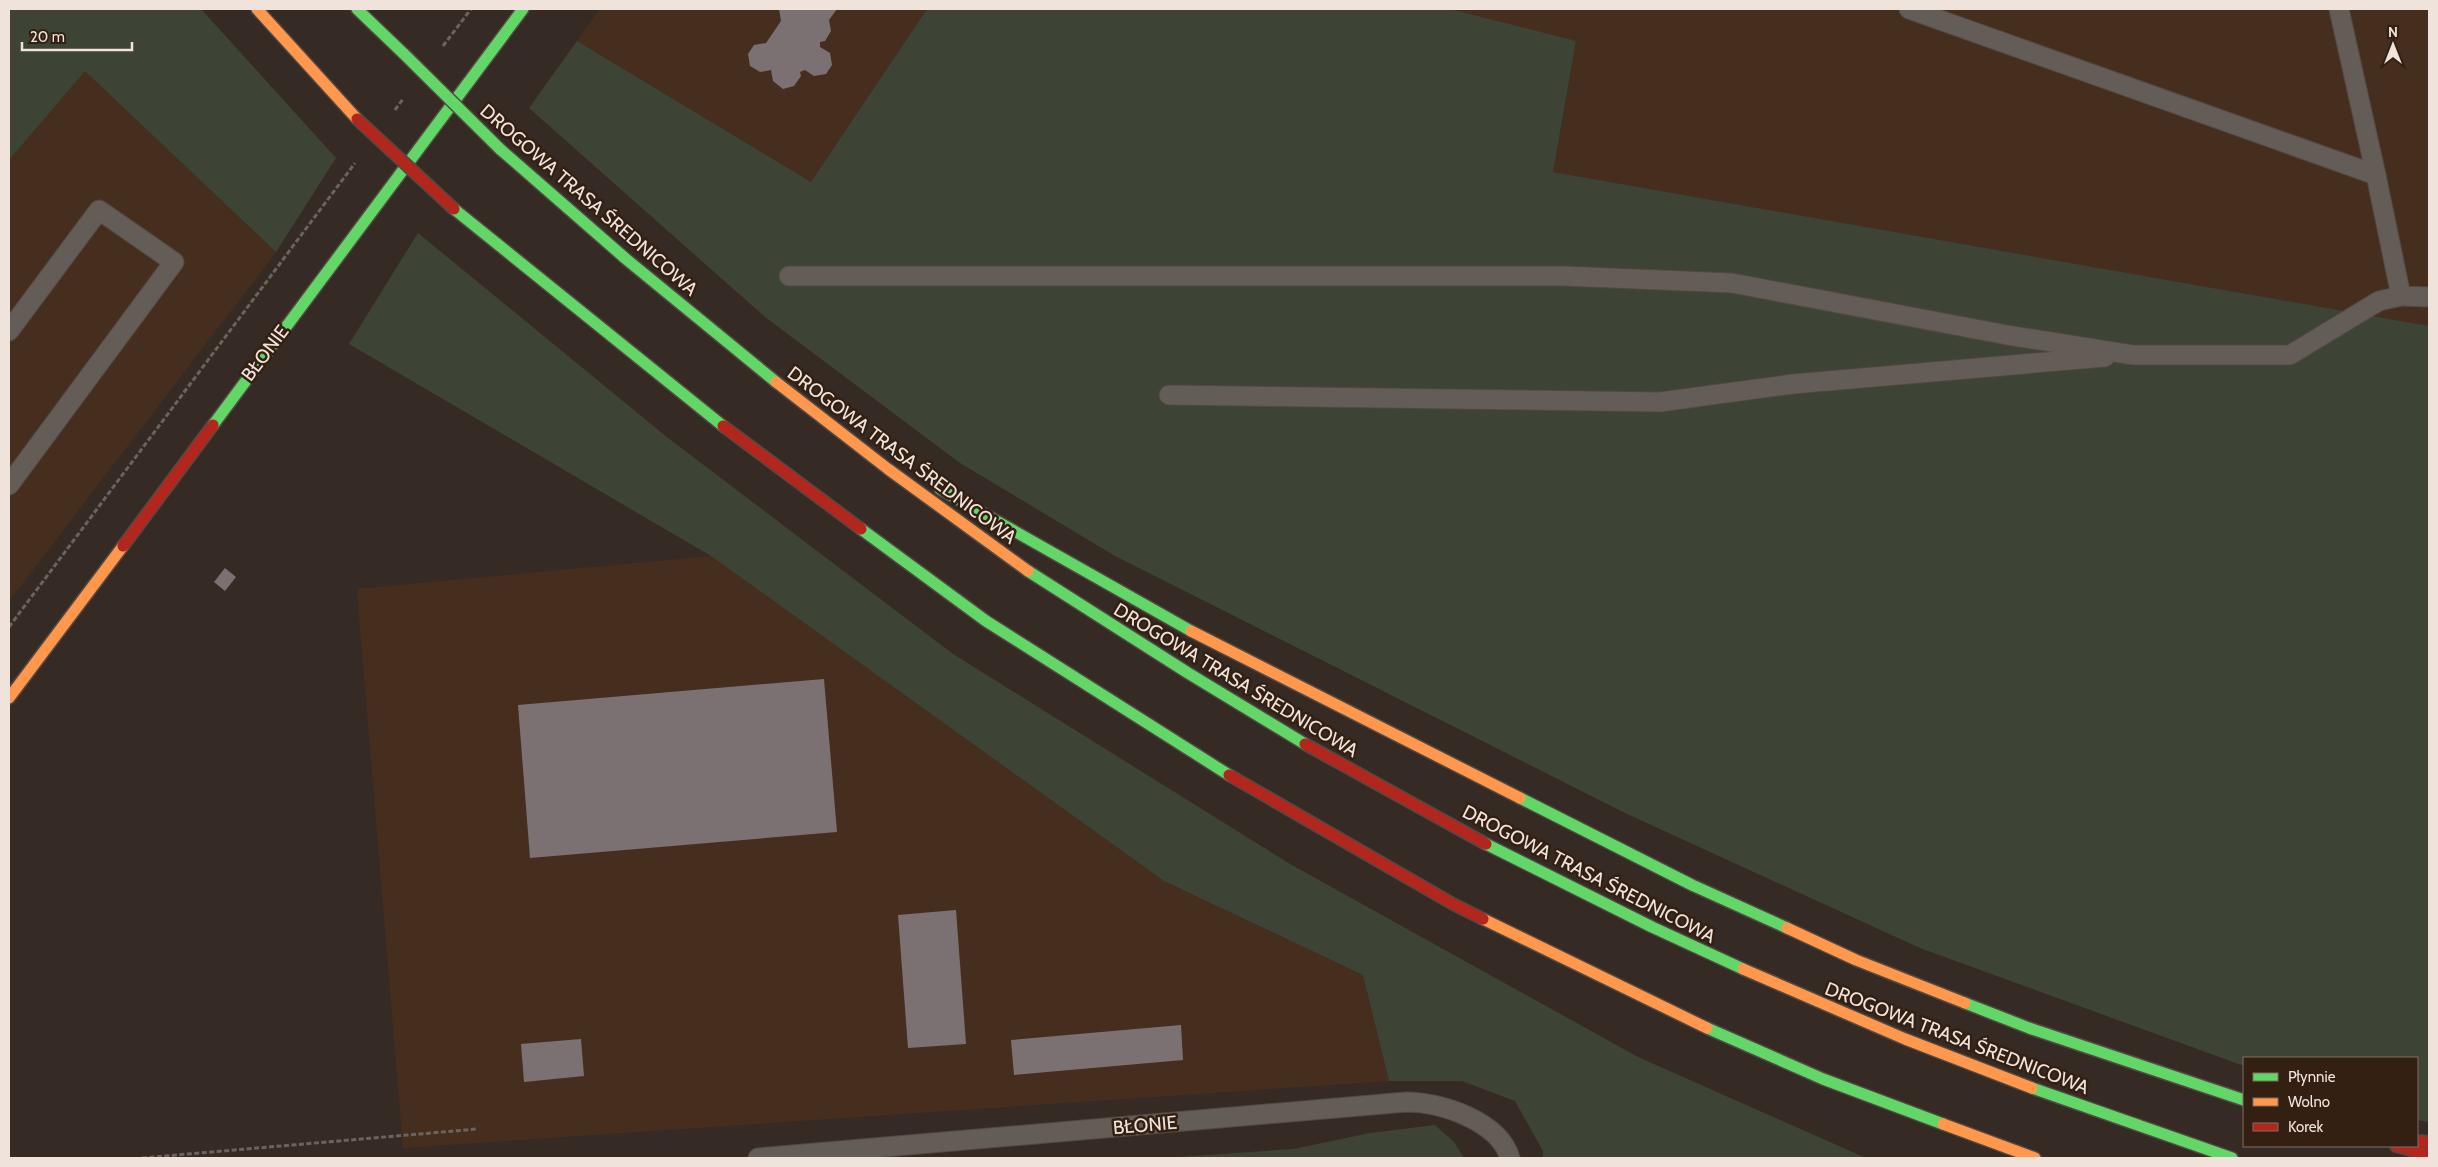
<svg xmlns="http://www.w3.org/2000/svg" width="2438" height="1167" viewBox="0 0 2438 1167" font-family="Cabin,sans-serif">
<style>
.built{fill:#462e1f}
.green{fill:#3d4436}
.building{fill:#7c7172}
.lines{fill:none;stroke-linecap:round;stroke-linejoin:round}
.lane-casing{stroke:#534943;stroke-width:21}
.fast-casing{stroke:#534943;stroke-width:14}
.slow-casing{stroke:#534943;stroke-width:14}
.jam-casing{stroke:#534943;stroke-width:14}
.path{stroke:#6b635f;stroke-width:3;stroke-dasharray:5 2.5;stroke-linecap:butt}
.lane{stroke:#645c57;stroke-width:19}
.fast{stroke:#63d668;stroke-width:11}
.slow{stroke:#ff974d;stroke-width:11}
.jam{stroke:#b3261e;stroke-width:11}
.fast-bridge-casing{stroke:#534943;stroke-width:14;stroke-linecap:butt}
.jam-bridge-casing{stroke:#534943;stroke-width:14;stroke-linecap:butt}
.fast-bridge{stroke:#63d668;stroke-width:11}
.jam-bridge{stroke:#b3261e;stroke-width:11}
.labels{text-anchor:middle;dominant-baseline:central;stroke-width:5;stroke-linejoin:round;paint-order:stroke}
.street-label{font-size:19px;fill:#f0e3db;stroke:#332013}
</style>
<rect width="100%" height="100%" fill="#362b24"/>
<g class="built">
<path d="M600 9H927L811 182 577 41Z"/>
<path d="M1450 9H2429V326L1553 172 1576 42Z"/>
<path d="M85 70 276 252 9 601V160Z"/>
<path d="M711 556 1164 881 1363 975 1389 1081 403 1148 357 589Z"/>
</g>
<g class="green">
<path d="M9 9H201L336 158 276 252 85 71 9 160Z"/>
<path d="M927 9H1450L1576 41 1553 172 2429 326V1122L2417 1120V1058H2244V1066L1920 948 1625 813 1115 556 960 463 765 317 529 108 577 41 811 182Z"/>
<path d="M418 233 668 438 953 654 1290 864 1638 1057 1866 1158H1543V1151L1515 1101 1462 1081H1389L1363 975 1164 881 711 556 349 344Z"/>
<path d="M1435 1125 1454 1142 1464 1158H1164L1293 1149 1370 1133Z"/>
</g>
<g class="building">
<path d="M779 9H837L829 20 831 31 825 41 820 42V47L830 53 832 65 826 74 814 76 805 70 800 72 801 76 794 86 783 89 773 81 771 70 760 72 750 66 748 54 754 45 766 43 781 21Z"/>
<path d="M225 568 236 577 225 591 214 582Z"/>
<path d="M824 679 837 832 530 858 518 705Z"/>
<path d="M956 910 966 1044 908 1048 898 915Z"/>
<path d="M1181 1025 1183 1060 1014 1075 1011 1040Z"/>
<path d="M581 1039 584 1076 524 1082 521 1044Z"/>
</g>
<g class="lines">
<g class="lane-casing">
<g id="lane">
<path d="M1909 9 2376 175 2401 296 2429 297"/>
<path d="M2339 9 2376 175"/>
<path d="M789 276H1563L1732 283 2007 335 2133 355H2290L2379 301 2401 296"/>
<path d="M9 331 99 210 174 262 9 485"/>
<path d="M1169 395 1660 402 1793 384 2105 357"/>
<path d="M758 1158 1406 1102C1441 1102 1499 1121 1510 1158"/>
</g>
</g>
<g class="fast-casing">
<g id="fast">
<path d="M357 9 404 54"/>
<path d="M500 149 626 259 776 382"/>
<path d="M454 209 723 426"/>
<path d="M213 425 523 9"/>
<path d="M940 489 1191 631"/>
<path d="M861 529 986 621 1229 775"/>
<path d="M1028 571 1188 673 1305 744"/>
<path d="M1520 798 1692 885 1787 928"/>
<path d="M1486 844 1652 927 1743 969"/>
<path d="M1965 1003 2029 1028 2244 1100"/>
<path d="M1707 1028 1823 1079 1943 1124"/>
<path d="M2032 1088 2232 1158"/>
</g>
</g>
<g class="slow-casing">
<g id="slow">
<path d="M257 9 357 119"/>
<path d="M776 382 888 469 1028 571"/>
<path d="M1191 631 1520 798"/>
<path d="M9 698 123 546"/>
<path d="M1483 919 1707 1028"/>
<path d="M1787 928 1856 960 1965 1003"/>
<path d="M1743 969 1905 1039 2032 1088"/>
<path d="M1943 1124 2035 1158"/>
</g>
</g>
<g class="jam-casing">
<g id="jam">
<path d="M723 426 861 529"/>
<path d="M123 546 213 425"/>
<path d="M1305 744 1486 844"/>
<path d="M1229 775 1453 904 1483 919"/>
<path d="M2417 1141 2429 1142"/>
<path d="M2396 1146 2429 1155"/>
</g>
</g>
<g class="path">
<path d="M443 46 471 9"/>
<path d="M395 110 403 99"/>
<path d="M9 627 355 163"/>
<path d="M142 1158 477 1129"/>
</g>
<use href="#lane" class="lane"/>
<use href="#fast" class="fast"/>
<use href="#slow" class="slow"/>
<use href="#jam" class="jam"/>
<g class="fast-bridge-casing">
<path id="fast-bridge" d="M404 54 500 149"/>
</g>
<g class="jam-bridge-casing">
<path id="jam-bridge" d="M357 119 454 209"/>
</g>
<use href="#fast-bridge" class="fast-bridge"/>
<use href="#jam-bridge" class="jam-bridge"/>
</g>
<g class="labels">
<g class="street-label">
<text transform="translate(589 200) rotate(41)">DROGOWA TRASA ŚREDNICOWA</text>
<text transform="translate(265 353) rotate(-53)">BŁONIE</text>
<text transform="translate(902 455) rotate(37)">DROGOWA TRASA ŚREDNICOWA</text>
<text transform="translate(1236 680) rotate(31)">DROGOWA TRASA ŚREDNICOWA</text>
<text transform="translate(1589 874) rotate(27)">DROGOWA TRASA ŚREDNICOWA</text>
<text transform="translate(1957 1038) rotate(21)">DROGOWA TRASA ŚREDNICOWA</text>
<text transform="translate(1145 1125) rotate(-5)">BŁONIE</text>
</g>
</g>
<rect width="2438" height="1167" fill="none" stroke="#f0e3db" stroke-width="20"/>
<rect x="2243" y="1057" width="175" height="90" fill="#332013" stroke="#7f6e63"/>
<rect x="2253" y="1073" width="25" height="8" fill="#63d668" stroke="#7f6e63"/>
<text x="2288" y="1082" font-size="15" fill="#f0e3db">Płynnie</text>
<rect x="2253" y="1098" width="25" height="8" fill="#ff974d" stroke="#7f6e63"/>
<text x="2288" y="1107" font-size="15" fill="#f0e3db">Wolno</text>
<rect x="2253" y="1123" width="25" height="8" fill="#b3261e" stroke="#7f6e63"/>
<text x="2288" y="1132" font-size="15" fill="#f0e3db">Korek</text>
<g transform="translate(2393 45)" stroke="#332013" stroke-width="4" paint-order="stroke">
<path d="M0-4L9 19L0 12L-9 19Z" fill="#f0e3db"/>
<text y="-8" font-size="14" font-weight="bold" text-anchor="middle" fill="#f0e3db">N</text>
</g>
<path d="M22 42v8h110v-8" fill="none" stroke="#f0e3db" stroke-width="2.5"/>
<text x="30" y="42" font-size="15" fill="#f0e3db" stroke="#332013" stroke-width="4" paint-order="stroke">20 m</text>
</svg>
